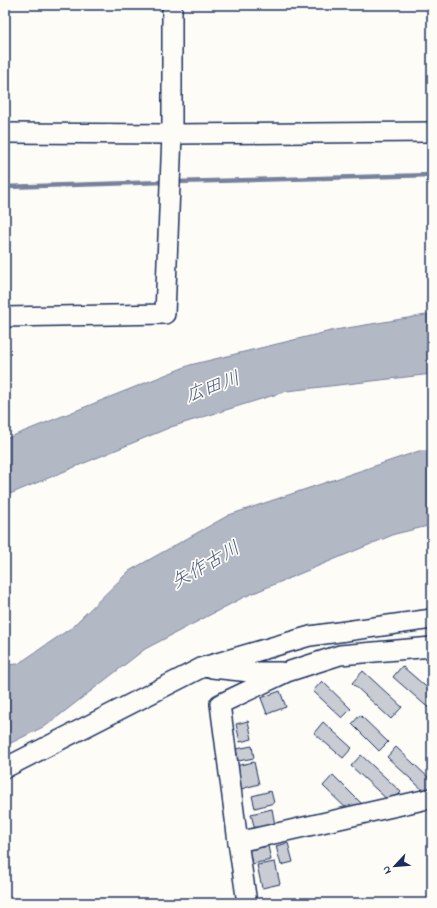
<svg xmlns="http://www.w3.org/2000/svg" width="437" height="908" viewBox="0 0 437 908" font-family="'Indie Flower','Klee One',sans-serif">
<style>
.water{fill:#b3b8c5;stroke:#76819c}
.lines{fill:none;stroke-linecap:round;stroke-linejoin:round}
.stream{stroke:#76819c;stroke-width:4.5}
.building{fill:#c9ccd3;stroke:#1b2f5e}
.minor-casing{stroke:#1b2f5e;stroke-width:22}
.minor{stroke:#fdfcf7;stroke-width:19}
.labels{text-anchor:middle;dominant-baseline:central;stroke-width:3.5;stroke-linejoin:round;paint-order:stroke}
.water-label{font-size:19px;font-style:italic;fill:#49587d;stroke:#fdfcf7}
</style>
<rect width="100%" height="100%" fill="#fdfcf7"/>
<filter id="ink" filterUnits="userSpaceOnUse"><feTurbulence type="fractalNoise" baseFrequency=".025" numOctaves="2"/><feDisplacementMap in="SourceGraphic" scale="8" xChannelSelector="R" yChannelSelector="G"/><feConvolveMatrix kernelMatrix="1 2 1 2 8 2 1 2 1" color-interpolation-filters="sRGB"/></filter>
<g filter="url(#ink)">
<g class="water">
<path d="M432 314V374L287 391 171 427 5 496V439L190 365 335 330Z"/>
<path d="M419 451H432V525L395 534 244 597 145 649 47 725 5 746V665L18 664 71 628 129 571 229 515Z"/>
</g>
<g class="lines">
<g class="stream">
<path d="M175 182 432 175"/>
<path d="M5 187 165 182"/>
</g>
</g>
<g class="building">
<path d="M402 666 432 692V711L393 677Z"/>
<path d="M363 671 402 707 391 719 352 683Z"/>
<path d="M322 681 351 709 342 718 313 691Z"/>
<path d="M280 691 286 707 267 714 261 698Z"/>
<path d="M360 715 388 742 379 751 352 724Z"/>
<path d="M248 721 252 739 240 742 236 724Z"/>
<path d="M323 722 352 748 343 758 314 733Z"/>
<path d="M252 746 254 758 238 761 236 749Z"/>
<path d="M396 747 432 781V787L426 793 387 757Z"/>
<path d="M361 755 401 792 391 803 351 766Z"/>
<path d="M254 762 259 784 241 789 235 766Z"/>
<path d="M333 775 361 803 351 813 323 786Z"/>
<path d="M271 791 274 803 255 808 252 796Z"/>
<path d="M272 809 275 825 255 830 251 814Z"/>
<path d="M288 843 293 862 281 865 276 846Z"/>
<path d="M268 846 271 860 252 864 249 850Z"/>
<path d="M275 862 280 884 262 888 257 865Z"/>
</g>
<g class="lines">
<g class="minor-casing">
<g id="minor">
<path d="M5 133 172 134 432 132"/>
<path d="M5 317 165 314 172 134V5"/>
<path d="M212 668 250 672H281"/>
<path d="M5 768 203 667 310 636 432 619"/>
<path d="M238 842 432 798"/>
<path d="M247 903 238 842 220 704 287 672 340 655 432 647"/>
</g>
</g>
<use href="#minor" class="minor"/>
</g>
</g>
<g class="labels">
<g class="water-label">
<text transform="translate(213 388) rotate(-20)">広田川</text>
<text transform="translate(206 566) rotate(-30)">矢作古川</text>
</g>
</g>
<rect width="437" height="908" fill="none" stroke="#fdfcf7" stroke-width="20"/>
<rect x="10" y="10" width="417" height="888" fill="none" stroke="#1b2f5e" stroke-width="1.5" filter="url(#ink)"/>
<g transform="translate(395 866) rotate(244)" stroke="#fdfcf7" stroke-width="3" paint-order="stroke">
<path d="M0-3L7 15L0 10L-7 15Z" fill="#1b2f5e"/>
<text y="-6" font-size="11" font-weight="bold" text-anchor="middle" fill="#1b2f5e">N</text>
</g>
</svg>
